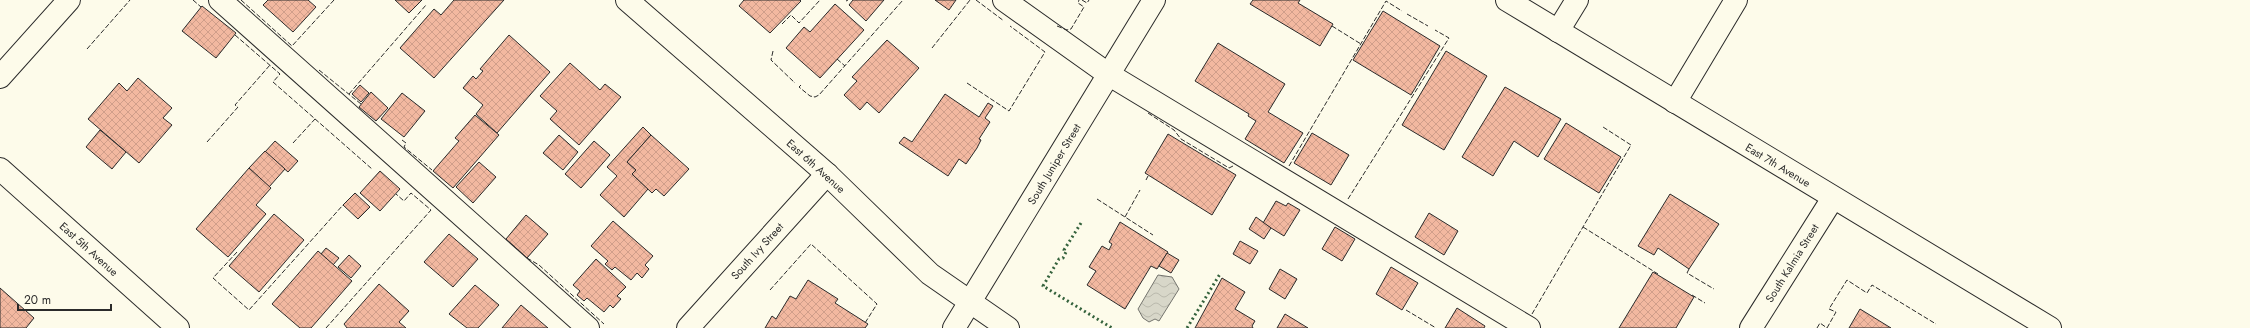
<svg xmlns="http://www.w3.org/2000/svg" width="2250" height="328" viewBox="0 0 2250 328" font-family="Jost,sans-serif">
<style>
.water{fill:url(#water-waves);stroke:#74746e}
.building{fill:url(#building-cross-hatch);stroke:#2b2b2b}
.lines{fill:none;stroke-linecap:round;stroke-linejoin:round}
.minor-casing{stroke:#2b2b2b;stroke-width:24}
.major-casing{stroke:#2b2b2b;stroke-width:24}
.minor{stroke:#fdfbea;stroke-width:22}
.major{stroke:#fdfbea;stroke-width:22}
.hedge{stroke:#34623c;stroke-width:3;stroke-dasharray:2 3;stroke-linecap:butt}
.fence{stroke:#2b2b2b;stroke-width:1;stroke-dasharray:5 2;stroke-linecap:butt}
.labels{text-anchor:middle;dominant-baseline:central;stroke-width:3;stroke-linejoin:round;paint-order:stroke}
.street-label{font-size:11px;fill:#2b2b2b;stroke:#fdfbea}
</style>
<defs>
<pattern id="water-waves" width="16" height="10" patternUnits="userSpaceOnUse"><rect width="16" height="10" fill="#d8d7c9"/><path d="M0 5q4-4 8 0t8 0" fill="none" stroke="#bab9ad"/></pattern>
<pattern id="building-cross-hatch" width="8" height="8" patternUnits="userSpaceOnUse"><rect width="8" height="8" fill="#f2b8a0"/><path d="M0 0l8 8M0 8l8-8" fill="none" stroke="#d09e8a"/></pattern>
</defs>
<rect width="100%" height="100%" fill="#fdfbea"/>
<path class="water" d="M1158 275 1172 277 1179 289 1159 321 1155 319 1149 322 1143 318 1138 309Z"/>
<g class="building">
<path d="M268 0H308L316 7 293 32 263 5Z"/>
<path d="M395 0H422L409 13Z"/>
<path d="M454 0H504L434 78 400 48 434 9 441 15Z"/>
<path d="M744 0H800L801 1 770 33 739 6Z"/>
<path d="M853 0H884L866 21 849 5Z"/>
<path d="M935 0H956L949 10Z"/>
<path d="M1253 0H1300L1298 3 1333 24 1320 46 1250 4Z"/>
<path d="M835 4 864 30 820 78 786 48 804 27 810 32Z"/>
<path d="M202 6 236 33 216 58 182 31Z"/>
<path d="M1383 11 1440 46 1411 95 1353 60Z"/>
<path d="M509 35 550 72 497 133 476 114 483 105 463 88 473 76 476 79 483 71 480 69Z"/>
<path d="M887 40 919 68 879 113 867 102 860 110 844 95 857 81 852 77Z"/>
<path d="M1218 43 1285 84 1268 112 1303 133 1284 163 1245 139 1256 121 1248 116 1249 114 1195 81Z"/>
<path d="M1446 51 1487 76 1444 150 1402 125Z"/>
<path d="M570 63 600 90 605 84 621 97 579 145 550 119 557 111 540 96Z"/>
<path d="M138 78 172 108 163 118 172 125 139 163 88 119 119 83 127 91Z"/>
<path d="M360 85 369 93 361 102 352 94Z"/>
<path d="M1505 87 1561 119 1538 157 1514 141 1493 176 1462 157Z"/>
<path d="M371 92 388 108 376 121 359 107Z"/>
<path d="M402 93 425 111 404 137 381 119Z"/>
<path d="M945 94 979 117 988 103 993 106 985 118 990 122 979 139 981 140 977 148 966 164 959 159 948 176 899 143 904 137 912 142Z"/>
<path d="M475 115 499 135 453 188 433 171 459 141 455 138Z"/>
<path d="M1566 123 1621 157 1599 193 1544 159Z"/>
<path d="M643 127 651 135 627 162 636 170 632 174 648 189 624 217 600 195 617 176 607 167Z"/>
<path d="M100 130 126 152 112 169 86 147Z"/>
<path d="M1312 133 1349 155 1331 185 1294 163Z"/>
<path d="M1168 134 1236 175 1212 215 1145 173Z"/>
<path d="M559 135 578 152 563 170 543 153Z"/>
<path d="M651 135 689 169 664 196 656 189 652 193 632 174 636 170 627 162Z"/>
<path d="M275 141 298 161 288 172 265 152Z"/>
<path d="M594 141 610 155 581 188 565 174Z"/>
<path d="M265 151 285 169 269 187 249 168Z"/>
<path d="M479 162 496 177 473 203 456 187Z"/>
<path d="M249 168 271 188 256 205 266 214 228 257 196 229Z"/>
<path d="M380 171 400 189 380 211 360 193Z"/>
<path d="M355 193 370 207 358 219 343 205Z"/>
<path d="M1670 194 1719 224 1689 269 1658 248 1654 255 1638 246Z"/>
<path d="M1276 201 1286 206 1288 203 1300 210 1284 236 1263 223Z"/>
<path d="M1429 213 1458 231 1444 255 1415 237Z"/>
<path d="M274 214 304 240 259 292 229 266Z"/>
<path d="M526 215 548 234 527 258 506 239Z"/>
<path d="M1256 217 1271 228 1264 239 1249 229Z"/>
<path d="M613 221 653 256 645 265 649 269 642 278 637 273 631 280 615 267 612 270 605 264 608 261 591 246Z"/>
<path d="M1120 222 1168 252 1157 269 1151 266 1125 309 1087 285 1096 271 1089 267 1102 246 1109 250 1112 244 1109 242Z"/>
<path d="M1335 227 1355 239 1342 261 1322 249Z"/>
<path d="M449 234 478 259 453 287 424 262Z"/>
<path d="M1240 241 1258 251 1250 264 1233 254Z"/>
<path d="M326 248 339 258 333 265 321 254Z"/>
<path d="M318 251 352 281 311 328H300L272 304Z"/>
<path d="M1167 253 1179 260 1171 273 1159 266Z"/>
<path d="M349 255 361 266 351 278 338 267Z"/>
<path d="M596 259 626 287 617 296 621 299 613 308 610 305 604 312 587 298 584 301 577 295 580 291 573 285Z"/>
<path d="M1391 267 1418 283 1402 310 1376 294Z"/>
<path d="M1280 269 1297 279 1285 299 1269 289Z"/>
<path d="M1653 272 1694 297 1676 328H1619Z"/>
<path d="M1222 278 1245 292 1235 309 1255 321 1252 326 1253 328H1195Z"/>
<path d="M808 280 838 299 835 303 868 324 865 328H765L772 316 776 319 790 296 796 299Z"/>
<path d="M379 284 409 311 399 322 406 328H347L344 324Z"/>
<path d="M475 285 499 305 478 328H467L449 314Z"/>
<path d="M0 288 34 318 26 328H0Z"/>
<path d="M521 305 548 328H502Z"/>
<path d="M1457 308 1485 326 1484 328H1445Z"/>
<path d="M1860 309 1891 328H1849Z"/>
<path d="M1285 314 1308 328H1277Z"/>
</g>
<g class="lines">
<g class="minor-casing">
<g id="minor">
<path d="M220 0 588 328"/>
<path d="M627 0 827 174 930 274 1008 328"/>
<path d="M1004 0 1108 74 1529 328"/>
<path d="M1507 0 2050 328"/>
<path d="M1558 31 1577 0"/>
<path d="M0 77 69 0"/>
<path d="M1675 102 1736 0"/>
<path d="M0 169 178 328"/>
<path d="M688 328 827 174"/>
<path d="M1751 328 1833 198"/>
</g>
</g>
<g class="major-casing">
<path id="major" d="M954 328 1154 0"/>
</g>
<use href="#minor" class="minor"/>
<use href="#major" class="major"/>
<g class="hedge">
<path d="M1081 223 1064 250 1066 252 1063 258 1059 259 1043 286 1112 328"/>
<path d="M1187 328 1220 274"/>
</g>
<g class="fence">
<path d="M193 0 201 7"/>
<path d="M241 0 292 46 334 0"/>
<path d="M976 0 1004 21"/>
<path d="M1082 0 1087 3 1089 0"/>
<path d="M846 1 848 0"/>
<path d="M1407 14 1428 26"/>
<path d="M782 24 791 15 799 23 820 0"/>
<path d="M1057 26 1067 30 1071 29 1084 7 1078 3 1079 0"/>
<path d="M1332 26 1361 44"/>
<path d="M235 35 280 74 273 82 372 169"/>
<path d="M932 48 970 0"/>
<path d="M87 49 130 0"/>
<path d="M773 51 771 60 795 83"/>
<path d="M837 59 845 66"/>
<path d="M319 70 361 104"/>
<path d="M967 83 1009 111 1045 52 1010 26"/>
<path d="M801 85 799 87 810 96 815 97 819 95 903 0"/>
<path d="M349 94 426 5"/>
<path d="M1148 113 1174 130 1181 139 1229 168 1233 166"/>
<path d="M402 140 406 143 404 147 432 170"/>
<path d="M207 142 238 107 235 105 270 65"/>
<path d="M293 143 315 119"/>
<path d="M1289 166 1386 1 1402 11"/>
<path d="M1146 180 1148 176"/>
<path d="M1097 199 1153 235"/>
<path d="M1348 199 1449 38 1435 30"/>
<path d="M1125 217 1140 190"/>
<path d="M1583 227 1658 274"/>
<path d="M237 252 213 278 249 310 343 205"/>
<path d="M527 258 539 265 604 324"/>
<path d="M1689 269 1687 273 1714 289"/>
<path d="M770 290 811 244 877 304 865 323"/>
<path d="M1692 295 1705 303"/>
<path d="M1406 310 1436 328"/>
<path d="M1532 314 1631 145 1603 127"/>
<path d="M326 328 431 210 411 193 404 201 396 194"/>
<path d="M1817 328 1820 323 1827 328"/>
<path d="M1827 328 1836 312 1829 309 1847 280 1867 293 1872 285 1936 324"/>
</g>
</g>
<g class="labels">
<g class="street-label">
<text transform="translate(1054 164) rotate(-59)">South Juniper Street</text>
<text transform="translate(1778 165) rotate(31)">East 7th Avenue</text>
<text transform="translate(816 166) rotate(42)">East 6th Avenue</text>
<text transform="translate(89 249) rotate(42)">East 5th Avenue</text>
<text transform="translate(757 251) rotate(-48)">South Ivy Street</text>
<text transform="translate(1792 263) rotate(-58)">South Kalmia Street</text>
</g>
</g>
<path d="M18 304v6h93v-6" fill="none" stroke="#2b2b2b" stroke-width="2"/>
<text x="24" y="304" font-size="12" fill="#2b2b2b" stroke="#fdfbea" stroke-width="3" paint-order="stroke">20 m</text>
</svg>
